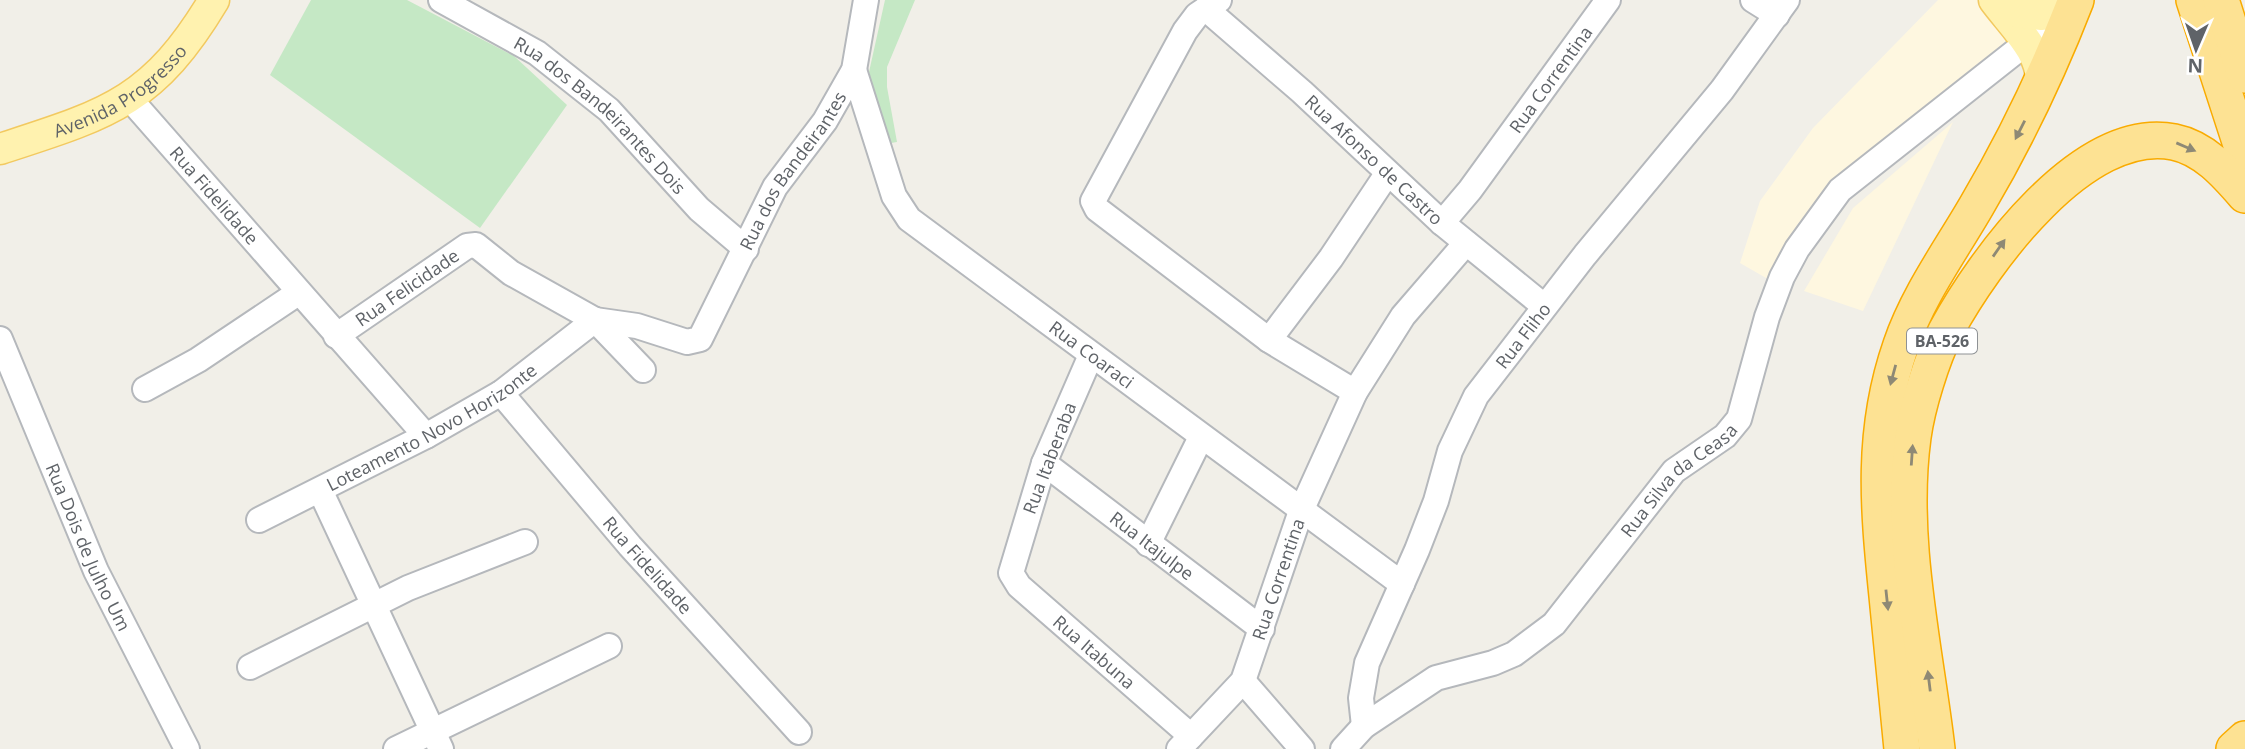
<svg xmlns="http://www.w3.org/2000/svg" width="2245" height="749" viewBox="0 0 2245 749" font-family="'Open Sans',sans-serif">
<style>
.commercial{fill:#fef7e0}
.green{fill:#c5e8c5}
.lines{fill:none;stroke-linecap:round;stroke-linejoin:round}
.minor-casing{stroke:#b5b8bc;stroke-width:28}
.major-casing{stroke:#f2c960;stroke-width:33}
.highway-casing{stroke:#f9ab00;stroke-width:38}
.minor{stroke:#fff;stroke-width:24}
.major{stroke:#fff2af;stroke-width:30}
.highway{stroke:#fde293;stroke-width:35}
.oneway{fill:#8e8975}
.labels{text-anchor:middle;dominant-baseline:central;stroke-width:5;stroke-linejoin:round;paint-order:stroke}
.shield{fill:#fff;stroke:#8f9295;stroke-width:2}
.shield-label{font-size:16px;font-weight:bold;fill:#5f6368}
.street-label{font-size:18px;fill:#5f6368;stroke:#fff}
</style>
<rect width="100%" height="100%" fill="#f1efe8"/>
<g class="commercial">
<path d="M1938 0H1977L2013 45 1831 185 1797 225 1773 282 1740 263 1760 201 1813 128Z"/>
<path d="M1953 122 1863 311 1804 291 1853 208Z"/>
</g>
<g class="green">
<path d="M311 0H407L514 56 567 105 480 228 270 75Z"/>
<path d="M885 0H915L887 67V87L897 142 885 144 869 72Z"/>
</g>
<g class="lines">
<g class="minor-casing">
<g id="minor">
<path id="s1" d="M441 0 537 53 609 110 699 209 746 249"/>
<path d="M1219 0 1197 15 1185 31 1093 201 1097 209 1269 340 1355 392"/>
<path d="M1753 0 1777 15"/>
<path id="s2" d="M1206 9 1302 92 1442 223 1544 306"/>
<path id="s3" d="M854 70 894 196 909 219 1402 584"/>
<path id="s4" d="M130 99 426 436"/>
<path id="s5" d="M1442 223 1470 190 1608 0"/>
<path id="s6" d="M595 320 637 326 687 342 700 339 775 187 825 121 854 70 866 0"/>
<path id="s7" d="M336 336 467 246 476 245 511 273 595 320 643 370"/>
<path id="s8" d="M0 339 96 571 187 749"/>
<path d="M1269 340 1331 258 1387 174"/>
<path id="s9" d="M1091 355 1044 463 1011 573 1019 586 1191 736"/>
<path d="M145 389 198 360 298 293"/>
<path id="s10" d="M501 393 630 546 799 732"/>
<path id="s11" d="M1044 463 1262 629"/>
<path d="M320 490 441 749"/>
<path id="s12" d="M259 520 426 436 501 393 595 320"/>
<path d="M1148 544 1201 437"/>
<path d="M250 667 408 588 525 542"/>
<path d="M1243 681 1302 749"/>
<path id="s13" d="M1364 726 1361 698 1367 663 1417 550 1436 501 1450 451 1476 396 1585 255 1722 90 1787 0"/>
<path d="M396 749 609 646"/>
<path id="s14" d="M1179 749 1243 681 1301 511 1355 392 1403 316 1466 243"/>
<path id="s15" d="M1343 749 1364 726 1436 678 1493 663 1514 654 1554 624 1674 471 1725 436 1739 419 1767 317 1782 277 1797 249 1840 190 2025 44 2036 26"/>
</g>
</g>
<g class="major-casing">
<g id="major">
<path d="M1994 0C2013 26 2044 53 2041 86"/>
<path d="M1995 0 2009 11 2042 15 2066 0"/>
<path id="s16" d="M0 149C108 114 153 102 214 0"/>
</g>
</g>
<g class="highway-casing">
<g id="highway">
<path d="M2194 0 2245 157"/>
<path d="M2221 0 2245 75"/>
<path d="M1902 749C1897 698 1892 647 1887 596 1878 507 1871 431 1901 345 1918 295 1951 250 1977 205 2016 139 2048 72 2076 0"/>
<path d="M1937 749C1925 647 1899 540 1913 437 1917 407 1932 358 1946 331 1984 261 2083 124 2174 142 2204 148 2226 173 2245 195"/>
<path d="M2234 749 2245 739"/>
</g>
</g>
<use href="#minor" class="minor"/>
<use href="#major" class="major"/>
<use href="#highway" class="highway"/>
</g>
<defs><path id="oneway-solid" d="M-6-.8H1V-3.2L6.5 0L1 3.2V.8H-6Z" transform="scale(1.75)"/></defs>
<g class="oneway">
<use href="#oneway-solid" transform="translate(2020 130) rotate(117)"/>
<use href="#oneway-solid" transform="translate(2186 147) rotate(23)"/>
<use href="#oneway-solid" transform="translate(1999 248) rotate(-55)"/>
<use href="#oneway-solid" transform="translate(1893 375) rotate(105)"/>
<use href="#oneway-solid" transform="translate(1912 455) rotate(-86)"/>
<use href="#oneway-solid" transform="translate(1887 600) rotate(84)"/>
<use href="#oneway-solid" transform="translate(1929 681) rotate(-97)"/>
</g>
<g class="labels">
<rect class="shield" x="1907" y="328.5" width="70" height="25" rx="5"/>
<g class="shield-label">
<text x="1942" y="341">BA-526</text>
</g>
<g class="street-label">
<text stroke="none"><textPath href="#s5" startOffset="180">Rua Correntina</textPath></text>
<text stroke="none"><textPath href="#s16" startOffset="135">Avenida Progresso</textPath></text>
<text stroke="none"><textPath href="#s1" startOffset="198">Rua dos Bandeirantes Dois</textPath></text>
<text stroke="none"><textPath href="#s2" startOffset="226">Rua Afonso de Castro</textPath></text>
<text stroke="none"><textPath href="#s6" startOffset="301">Rua dos Bandeirantes</textPath></text>
<text stroke="none"><textPath href="#s4" startOffset="128">Rua Fidelidade</textPath></text>
<text stroke="none"><textPath href="#s7" startOffset="86">Rua Felicidade</textPath></text>
<text stroke="none"><textPath href="#s13" startOffset="429">Rua Fliho</textPath></text>
<text stroke="none"><textPath href="#s3" startOffset="387">Rua Coaraci</textPath></text>
<text stroke="none"><textPath href="#s12" startOffset="196">Loteamento Novo Horizonte</textPath></text>
<text transform="translate(1049 458) rotate(-69)">Rua Itaberaba</text>
<text stroke="none"><textPath href="#s15" startOffset="441">Rua Silva da Ceasa</textPath></text>
<text stroke="none"><textPath href="#s8" startOffset="226">Rua Dois de Julho Um</textPath></text>
<text stroke="none"><textPath href="#s11" startOffset="136">Rua Itajulpe</textPath></text>
<text stroke="none"><textPath href="#s10" startOffset="226">Rua Fidelidade</textPath></text>
<text stroke="none"><textPath href="#s14" startOffset="201">Rua Correntina</textPath></text>
<text stroke="none"><textPath href="#s9" startOffset="348">Rua Itabuna</textPath></text>
</g>
</g>
<g transform="translate(2196 49) rotate(182)" stroke="#ffffff" stroke-width="5" paint-order="stroke">
<path d="M0-5L12 26L0 18L-12 26Z" fill="#5f6368"/>
<text y="-10" font-size="19" font-weight="bold" text-anchor="middle" fill="#5f6368">N</text>
</g>
</svg>
